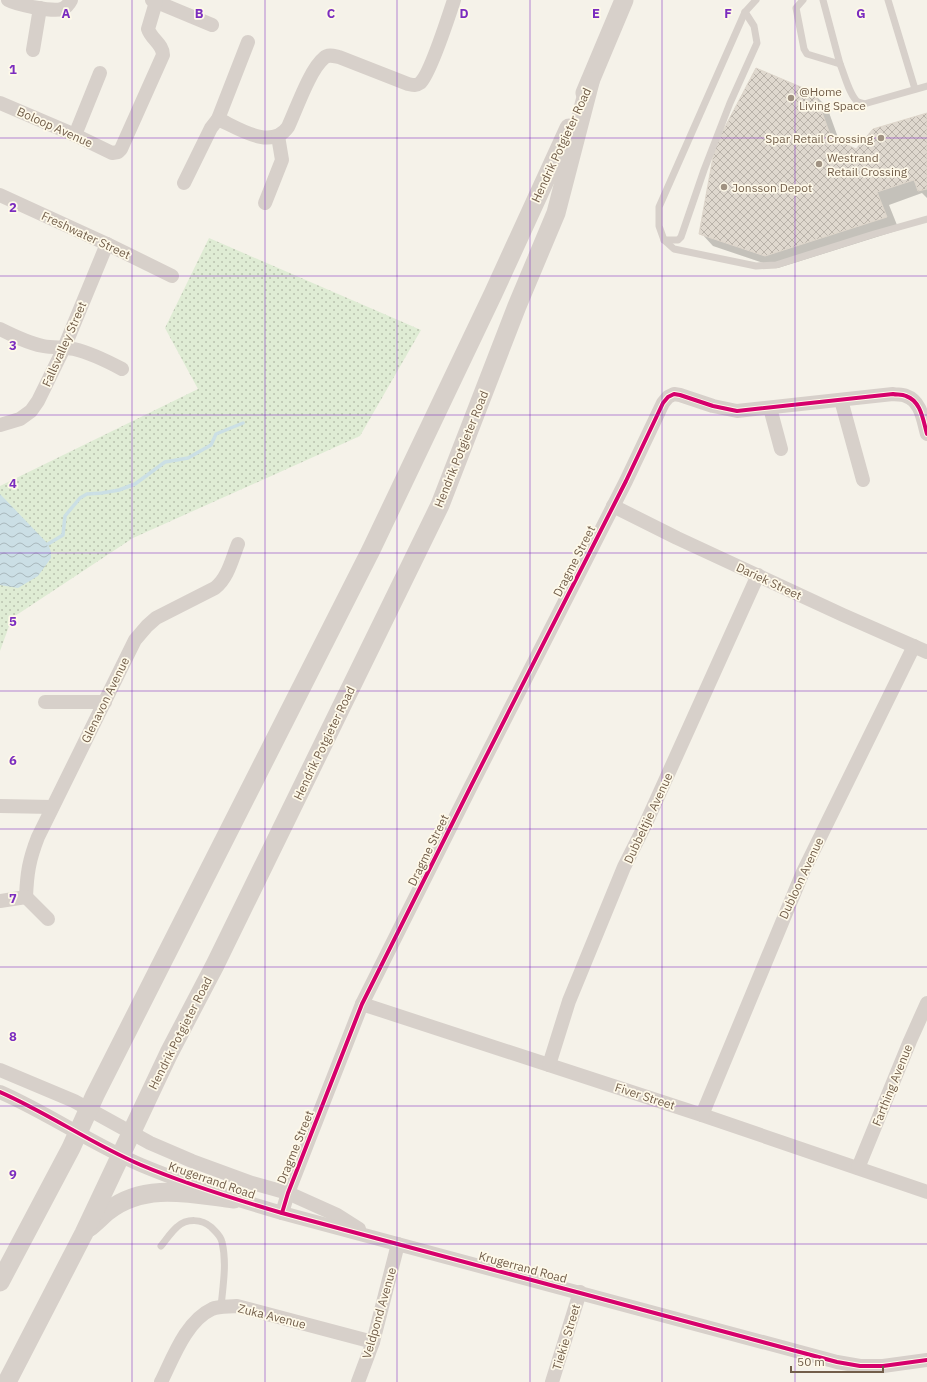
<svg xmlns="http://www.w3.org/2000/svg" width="927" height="1382" viewBox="0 0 927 1382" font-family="'IBM Plex Sans',sans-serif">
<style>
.park{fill:url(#park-dots)}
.water{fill:url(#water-waves)}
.shadow{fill:#0003}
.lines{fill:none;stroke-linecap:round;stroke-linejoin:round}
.stream{stroke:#cbdfe5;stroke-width:3.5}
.building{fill:url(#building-cross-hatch);stroke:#ded6cb}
.lane{stroke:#d7d0ca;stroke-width:7}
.street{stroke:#d7d0ca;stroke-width:14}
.secondary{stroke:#d7d0ca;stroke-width:19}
.cycleway-casing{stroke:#fef9e9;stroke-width:6}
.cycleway{stroke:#d6006c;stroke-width:4}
.grid{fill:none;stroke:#7b2cbf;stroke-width:1;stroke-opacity:0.55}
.poi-dot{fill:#a09282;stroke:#fef9e9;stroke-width:1.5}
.labels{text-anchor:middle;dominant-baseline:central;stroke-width:3.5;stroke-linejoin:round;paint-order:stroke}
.poi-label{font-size:12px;fill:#725e4a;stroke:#fef9e9;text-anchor:start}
.street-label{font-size:12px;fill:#725e4a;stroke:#fef9e9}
.grid-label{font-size:13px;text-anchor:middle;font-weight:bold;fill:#7b2cbf;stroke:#fef9e9;stroke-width:3.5;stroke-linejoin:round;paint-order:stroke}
</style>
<defs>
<pattern id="park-dots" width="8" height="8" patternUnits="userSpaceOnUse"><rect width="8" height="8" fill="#dfecd4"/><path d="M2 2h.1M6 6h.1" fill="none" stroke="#b9c2ae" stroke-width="1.8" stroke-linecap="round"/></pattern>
<pattern id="water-waves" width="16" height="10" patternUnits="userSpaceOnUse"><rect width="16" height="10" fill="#cbdfe5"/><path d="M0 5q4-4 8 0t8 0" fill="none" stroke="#a9b8bc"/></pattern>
<pattern id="building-cross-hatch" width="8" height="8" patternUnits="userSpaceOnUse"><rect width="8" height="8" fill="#dfd8ce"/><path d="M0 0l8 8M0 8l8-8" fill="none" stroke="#b9b2a9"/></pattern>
</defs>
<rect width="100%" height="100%" fill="#f5f2e9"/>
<path class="park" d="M209 238 421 330 360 436 133 538 12 618 0 651V486L198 389 165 328Z"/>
<path class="water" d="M0 494 48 544 51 552V558L38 576 18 588 0 585Z"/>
<path class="shadow" d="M814 94 827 107 840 143 857 150 927 114V198L922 193 889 205 899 230 778 268 713 246 701 233Z"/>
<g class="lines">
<path class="stream" d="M48 544 63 535 65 516 80 498 87 494 102 493 119 490 135 484 165 462 188 458 211 445 216 434 243 423"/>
</g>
<path class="building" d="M756 68 815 93 831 137 856 149 873 129 927 113V189L918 191 914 180 877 192 887 217 765 256 699 234 715 146Z"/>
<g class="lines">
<g class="lane">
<path d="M756 0 745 12 659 207V226L664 240 674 249 756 266 776 265 874 234 927 219"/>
<path d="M803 0 796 8 804 49 807 54 840 64C844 73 850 97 858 102 860 103 862 103 864 104L927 86"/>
<path d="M823 0 840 64"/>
<path d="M888 0 915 89"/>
<path d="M664 240H678L681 237 704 170 730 103 757 43 754 26 745 12"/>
<path d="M161 1246C166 1240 171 1232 177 1227 187 1218 202 1219 211 1227 215 1231 221 1236 222 1242 227 1263 223 1285 221 1307"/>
</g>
<g class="street">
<path d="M8 0C17 5 53 12 62 9 67 7 69 4 71 0"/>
<path d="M152 0 212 25"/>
<path d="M33 50 40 8"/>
<path d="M0 103 75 135 112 153 118 152 121 149 163 55C163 44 151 39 148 29L156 2"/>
<path d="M218 119 248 42"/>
<path d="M75 135 100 73"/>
<path d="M184 183 211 128 218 119C238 128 271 151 288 127 296 110 310 69 324 58 328 54 334 56 339 57L408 84C413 85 416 86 420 83 430 75 449 15 454 0"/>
<path d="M0 195 107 244 172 276"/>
<path d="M265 203 282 160 278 136"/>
<path d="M0 329C14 336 28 343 43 346 53 348 64 347 74 349 91 353 107 361 122 369"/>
<path d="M841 400 863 480"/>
<path d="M770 408 781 449"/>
<path d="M0 425 20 419 31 411 38 401 64 348 107 244"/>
<path d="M613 506 677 538 843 615 927 652"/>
<path d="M45 702H105"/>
<path d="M0 806 52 807"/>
<path d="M26 897C27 873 29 860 38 837L135 640 147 626 156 618 215 588C228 578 232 559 238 544"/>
<path d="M26 897 48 919"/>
<path d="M0 901 26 897"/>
<path d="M362 1004 702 1115 927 1192"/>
<path d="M549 1065 569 1001 624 867 646 823 758 575"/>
<path d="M0 1070 74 1101 150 1143 192 1161 252 1183 288 1193 337 1215 359 1229"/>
<path d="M0 1092C48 1113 92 1144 141 1165 186 1184 234 1199 282 1213L837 1362 860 1366H883L927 1360"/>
<path d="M702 1115 803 872 914 646"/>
<path d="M858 1168 910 1041 927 1003"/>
<path d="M282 1213 288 1193 362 1004 471 786 626 481 663 403 668 397 674 394 680 395 713 406 737 411 893 394C897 395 902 394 906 396 921 401 923 420 927 434"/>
<path d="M161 1382C173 1358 186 1321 212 1309 219 1306 229 1307 237 1306L373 1342"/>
<path d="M358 1382 373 1342 398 1244"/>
<path d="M552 1382 580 1292"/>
</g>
<g class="secondary">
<path d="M585 93 624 0"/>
<path d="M90 1227C96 1222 102 1216 108 1211 145 1182 192 1194 234 1199"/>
<path d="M0 1282 71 1148 95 1095 371 550 493 294 569 128"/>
<path d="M7 1382 84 1233 169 1053 215 965 440 505 517 306 556 213 590 82"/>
</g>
<g class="cycleway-casing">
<g id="cycleway">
<path d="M0 1092C48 1113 92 1144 141 1165 186 1184 234 1199 282 1213L837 1362 860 1366H883L927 1360"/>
<path d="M282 1213 288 1193 362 1004 471 786 626 481 663 403 668 397 674 394 680 395 713 406 737 411 893 394C897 395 902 394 906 396 921 401 923 420 927 434"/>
</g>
</g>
<use href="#cycleway" class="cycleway"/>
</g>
<path class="grid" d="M132 0V1382M265 0V1382M397 0V1382M530 0V1382M662 0V1382M795 0V1382M0 138H927M0 276H927M0 415H927M0 553H927M0 691H927M0 829H927M0 967H927M0 1106H927M0 1244H927"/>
<g class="poi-dot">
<circle cx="791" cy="98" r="4"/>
<circle cx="881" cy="138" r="4"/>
<circle cx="819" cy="164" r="4"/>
<circle cx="724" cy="187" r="4"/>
</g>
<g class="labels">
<g class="poi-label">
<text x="799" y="91">@Home<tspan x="799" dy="14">Living Space</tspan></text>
<text x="873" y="138" text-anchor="end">Spar Retail Crossing</text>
<text x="827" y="157">Westrand<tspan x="827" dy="14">Retail Crossing</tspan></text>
<text x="732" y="187">Jonsson Depot</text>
</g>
<g class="street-label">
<text transform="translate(55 127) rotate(24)">Boloop Avenue</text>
<text transform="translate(561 145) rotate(-65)">Hendrik Potgieter Road</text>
<text transform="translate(86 235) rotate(25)">Freshwater Street</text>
<text transform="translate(64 344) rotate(-66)">Fallsvalley Street</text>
<text transform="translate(461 449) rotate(-68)">Hendrik Potgieter Road</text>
<text transform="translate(574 561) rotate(-63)">Dragme Street</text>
<text transform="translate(769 581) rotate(25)">Dariek Street</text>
<text transform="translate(105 700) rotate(-64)">Glenavon Avenue</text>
<text transform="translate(324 743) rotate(-64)">Hendrik Potgieter Road</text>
<text transform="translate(648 818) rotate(-65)">Dubbeltjie Avenue</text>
<text transform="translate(428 850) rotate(-64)">Dragme Street</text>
<text transform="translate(801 878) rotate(-65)">Dubloon Avenue</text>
<text transform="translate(180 1033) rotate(-63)">Hendrik Potgieter Road</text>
<text transform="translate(892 1085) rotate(-68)">Farthing Avenue</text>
<text transform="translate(645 1096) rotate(18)">Fiver Street</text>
<text transform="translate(295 1147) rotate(-68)">Dragme Street</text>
<text transform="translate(212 1180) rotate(19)">Krugerrand Road</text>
<text transform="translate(523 1267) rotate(15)">Krugerrand Road</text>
<text transform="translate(379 1313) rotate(-74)">Veldpond Avenue</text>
<text transform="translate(272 1316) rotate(14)">Zuka Avenue</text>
<text transform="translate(566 1337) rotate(-73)">Tiekie Street</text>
</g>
</g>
<g class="grid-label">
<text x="66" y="18">A</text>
<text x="199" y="18">B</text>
<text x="331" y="18">C</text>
<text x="464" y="18">D</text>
<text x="596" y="18">E</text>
<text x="728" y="18">F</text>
<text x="861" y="18">G</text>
<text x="13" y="74">1</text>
<text x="13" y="212">2</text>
<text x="13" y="350">3</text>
<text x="13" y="488">4</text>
<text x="13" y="626">5</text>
<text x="13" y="765">6</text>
<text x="13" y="903">7</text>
<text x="13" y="1041">8</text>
<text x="13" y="1179">9</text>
</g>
<path d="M791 1366v6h92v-6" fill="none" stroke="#725e4a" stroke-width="2"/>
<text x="797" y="1366" font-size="12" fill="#725e4a" stroke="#fef9e9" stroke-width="3" paint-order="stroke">50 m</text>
</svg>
